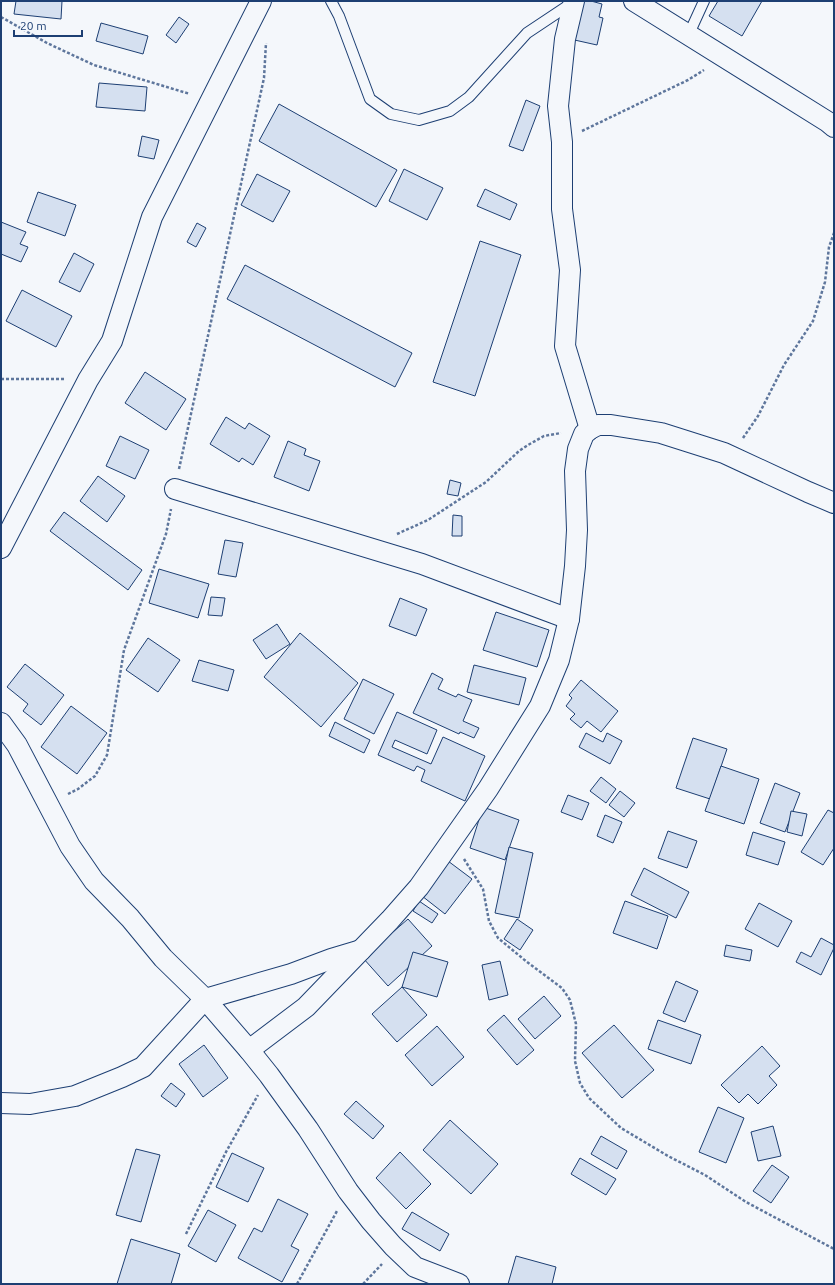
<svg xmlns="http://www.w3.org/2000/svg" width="835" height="1285" viewBox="0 0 835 1285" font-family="Ubuntu,sans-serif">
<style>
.building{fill:#d5e0f0;stroke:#1d3f73}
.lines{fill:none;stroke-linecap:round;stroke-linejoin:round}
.lane-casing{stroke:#1d3f73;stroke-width:12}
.street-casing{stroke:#1d3f73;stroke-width:22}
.path{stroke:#5e769c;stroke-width:2.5;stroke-dasharray:3 2;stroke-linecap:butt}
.lane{stroke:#f4f7fb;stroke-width:10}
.street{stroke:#f4f7fb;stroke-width:20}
</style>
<rect width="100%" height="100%" fill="#f4f7fb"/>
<g class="building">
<path d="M16 1H62L61 19 14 14Z"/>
<path d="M578 1H591L602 4 599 17 603 18 597 45 570 39Z"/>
<path d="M718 1H762L742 36 709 16Z"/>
<path d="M179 17 189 24 176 43 166 35Z"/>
<path d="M101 23 148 36 143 54 96 41Z"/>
<path d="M99 83 147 87 145 111 96 107Z"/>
<path d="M526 100 540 106 523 151 509 146Z"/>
<path d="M279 104 397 170 376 207 259 141Z"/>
<path d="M142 136 159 140 154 159 138 156Z"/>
<path d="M404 169 443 188 427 220 389 201Z"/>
<path d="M257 174 290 191 273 222 241 205Z"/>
<path d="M485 189 517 204 510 220 477 206Z"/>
<path d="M38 192 76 205 65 236 27 222Z"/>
<path d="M1 222 26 232 20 244 28 247 21 262 1 254Z"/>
<path d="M197 223 206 228 196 247 187 242Z"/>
<path d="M480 241 521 255 475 396 433 382Z"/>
<path d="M74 253 94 264 80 292 59 282Z"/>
<path d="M245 265 412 353 395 387 227 299Z"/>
<path d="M22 290 72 316 56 347 6 321Z"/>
<path d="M145 372 186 399 166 430 125 403Z"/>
<path d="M226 417 245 429 249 423 270 436 253 465 242 458 239 462 210 444Z"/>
<path d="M120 436 149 450 135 479 106 466Z"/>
<path d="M288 441 306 449 304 455 320 461 309 491 274 477Z"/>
<path d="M98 476 125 496 107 522 80 501Z"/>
<path d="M450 480 461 483 458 496 447 494Z"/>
<path d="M64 512 142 570 128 590 50 531Z"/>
<path d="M453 515 462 516V536H452Z"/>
<path d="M225 540 243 543 236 577 218 574Z"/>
<path d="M159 569 209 584 198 618 149 603Z"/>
<path d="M211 597 225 598 222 616 208 615Z"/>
<path d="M400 598 427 609 416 636 389 626Z"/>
<path d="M496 612 549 630 537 667 483 650Z"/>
<path d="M277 624 290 644 266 659 253 640Z"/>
<path d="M300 633 358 683 321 727 264 677Z"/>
<path d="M148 638 180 660 158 692 126 670Z"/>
<path d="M199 660 234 670 228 691 192 681Z"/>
<path d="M25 664 64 695 41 725 23 711 28 704 7 687Z"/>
<path d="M474 665 526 678 519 705 467 692Z"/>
<path d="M432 673 443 679 438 689 456 697 458 694 472 700 463 721 479 728 474 738 460 732 459 734 413 713Z"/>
<path d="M363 679 394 694 374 734 344 719Z"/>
<path d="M581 680 618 711 601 732 587 721 581 728 570 719 575 714 566 706 572 698 569 695Z"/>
<path d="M71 706 107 733 77 774 41 747Z"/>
<path d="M397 712 437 730 427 754 395 740 392 747 431 764 443 737 485 756 465 801 421 781 425 770 417 766 414 771 378 755Z"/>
<path d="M335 722 370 740 364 753 329 736Z"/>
<path d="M586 733 603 742 607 733 622 741 610 764 579 747Z"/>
<path d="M693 738 727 749 710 799 676 788Z"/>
<path d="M721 766 759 779 744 824 705 811Z"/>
<path d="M601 777 616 789 606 803 590 791Z"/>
<path d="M775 783 800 793 785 832 760 823Z"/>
<path d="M620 791 635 803 624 817 609 805Z"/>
<path d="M568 795 589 803 582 820 561 812Z"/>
<path d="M483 807 519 820 505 860 470 848Z"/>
<path d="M828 810 834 813V848L823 865 801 852Z"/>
<path d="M791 811 807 814 802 836 787 832Z"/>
<path d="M605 815 622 822 613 843 597 836Z"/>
<path d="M668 831 697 841 687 868 658 858Z"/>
<path d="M753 832 785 842 778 865 746 855Z"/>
<path d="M509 847 533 853 519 918 495 913Z"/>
<path d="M448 861 472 879 445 914 422 896Z"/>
<path d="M644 868 689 892 676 918 631 895Z"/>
<path d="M419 901 438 914 432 923 413 911Z"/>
<path d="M625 901 668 916 657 949 613 933Z"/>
<path d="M759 903 792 921 778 947 745 929Z"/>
<path d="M408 919 432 946 388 986 363 958Z"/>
<path d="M517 919 533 930 520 950 504 939Z"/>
<path d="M821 938 834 945V948L821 975 796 962 801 952 811 957Z"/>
<path d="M726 945 752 950 750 961 724 956Z"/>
<path d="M413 952 448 962 437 997 402 987Z"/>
<path d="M500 961 508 995 489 1000 482 965Z"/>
<path d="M676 981 698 991 685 1022 663 1013Z"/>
<path d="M402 987 427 1015 397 1042 372 1014Z"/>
<path d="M544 996 561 1016 535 1039 518 1019Z"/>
<path d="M504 1015 534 1050 517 1065 487 1030Z"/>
<path d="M658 1020 701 1035 691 1064 648 1049Z"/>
<path d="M614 1025 654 1070 622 1098 582 1053Z"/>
<path d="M437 1026 464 1057 432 1086 405 1055Z"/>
<path d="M204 1045 228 1078 203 1097 179 1064Z"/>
<path d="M762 1046 780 1066 769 1076 777 1085 758 1104 748 1094 739 1103 721 1085Z"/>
<path d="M171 1083 185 1094 176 1107 161 1096Z"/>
<path d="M356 1101 384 1126 373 1139 344 1114Z"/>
<path d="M718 1107 744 1118 726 1163 699 1152Z"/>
<path d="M450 1120 498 1164 471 1194 423 1150Z"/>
<path d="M773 1126 781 1156 758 1161 751 1132Z"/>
<path d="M601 1136 627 1151 617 1169 591 1154Z"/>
<path d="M136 1149 160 1155 141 1222 116 1215Z"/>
<path d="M400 1152 431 1184 406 1209 376 1178Z"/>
<path d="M232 1153 264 1168 248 1202 216 1187Z"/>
<path d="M580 1158 616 1179 606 1195 571 1174Z"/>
<path d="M772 1165 789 1177 771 1203 753 1191Z"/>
<path d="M278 1199 308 1214 291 1246 299 1250 282 1282 238 1258 254 1228 262 1232Z"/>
<path d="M208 1210 236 1225 216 1262 188 1246Z"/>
<path d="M412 1212 449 1234 440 1251 402 1229Z"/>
<path d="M131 1239 180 1254 171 1284H117Z"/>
<path d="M516 1256 556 1267 552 1284H508Z"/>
</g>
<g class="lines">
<g class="lane-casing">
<g id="lane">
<path d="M331 1 339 16 370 99 391 114 419 120 450 111 469 97 527 33 572 3"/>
<path d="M688 36 704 1"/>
</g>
</g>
<g class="street-casing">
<g id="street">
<path d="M574 1 565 39 558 106 562 142V209L570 270 565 346 590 429"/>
<path d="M634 1 828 122 834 127"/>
<path d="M175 489 422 564 569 619"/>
<path d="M1 548 88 380 112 341 152 217 261 1"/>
<path d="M1 723 17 745 70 846 94 881 130 918 163 958 205 999 249 1050 269 1075 308 1129 348 1191 371 1221 393 1246 415 1267 459 1284"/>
<path d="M249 1050 306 1007 390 920 419 887 488 789 540 706 559 660 569 619 575 566 577 530 575 471 578 449 584 434 590 429 598 425H611L661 433 724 453 808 492 834 503"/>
<path d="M1 1103 30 1104 75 1096 122 1077 143 1067 205 999 291 974 331 959 361 950"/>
</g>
</g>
<g class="path">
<path d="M1 17 47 43 94 65 190 94"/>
<path d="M582 131 688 80 704 70"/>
<path d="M1 379H64"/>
<path d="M743 438 758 416 784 365 813 321 825 282 829 247 834 233"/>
<path d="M179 469 264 78 266 43"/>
<path d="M397 534 428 520 486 482 519 451 528 445 544 436 561 433"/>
<path d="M68 794 78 789 95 776 107 755 124 650 166 534 171 509"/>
<path d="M464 859 483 889 489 921 498 938 527 962 562 988 570 1000 576 1024 575 1061 580 1083 589 1098 621 1128 668 1156 705 1175 746 1202 834 1249"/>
<path d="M186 1234 226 1152 258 1095"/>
<path d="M297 1284 337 1211"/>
<path d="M363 1284 382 1264"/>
</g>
<use href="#lane" class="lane"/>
<use href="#street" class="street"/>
</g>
<rect width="835" height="1285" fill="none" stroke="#1d3f73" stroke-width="4"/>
<path d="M14 30v6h68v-6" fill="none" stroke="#1d3f73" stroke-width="2"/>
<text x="20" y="30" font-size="12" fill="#1d3f73" stroke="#f4f7fb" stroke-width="3" paint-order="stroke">20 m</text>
</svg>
